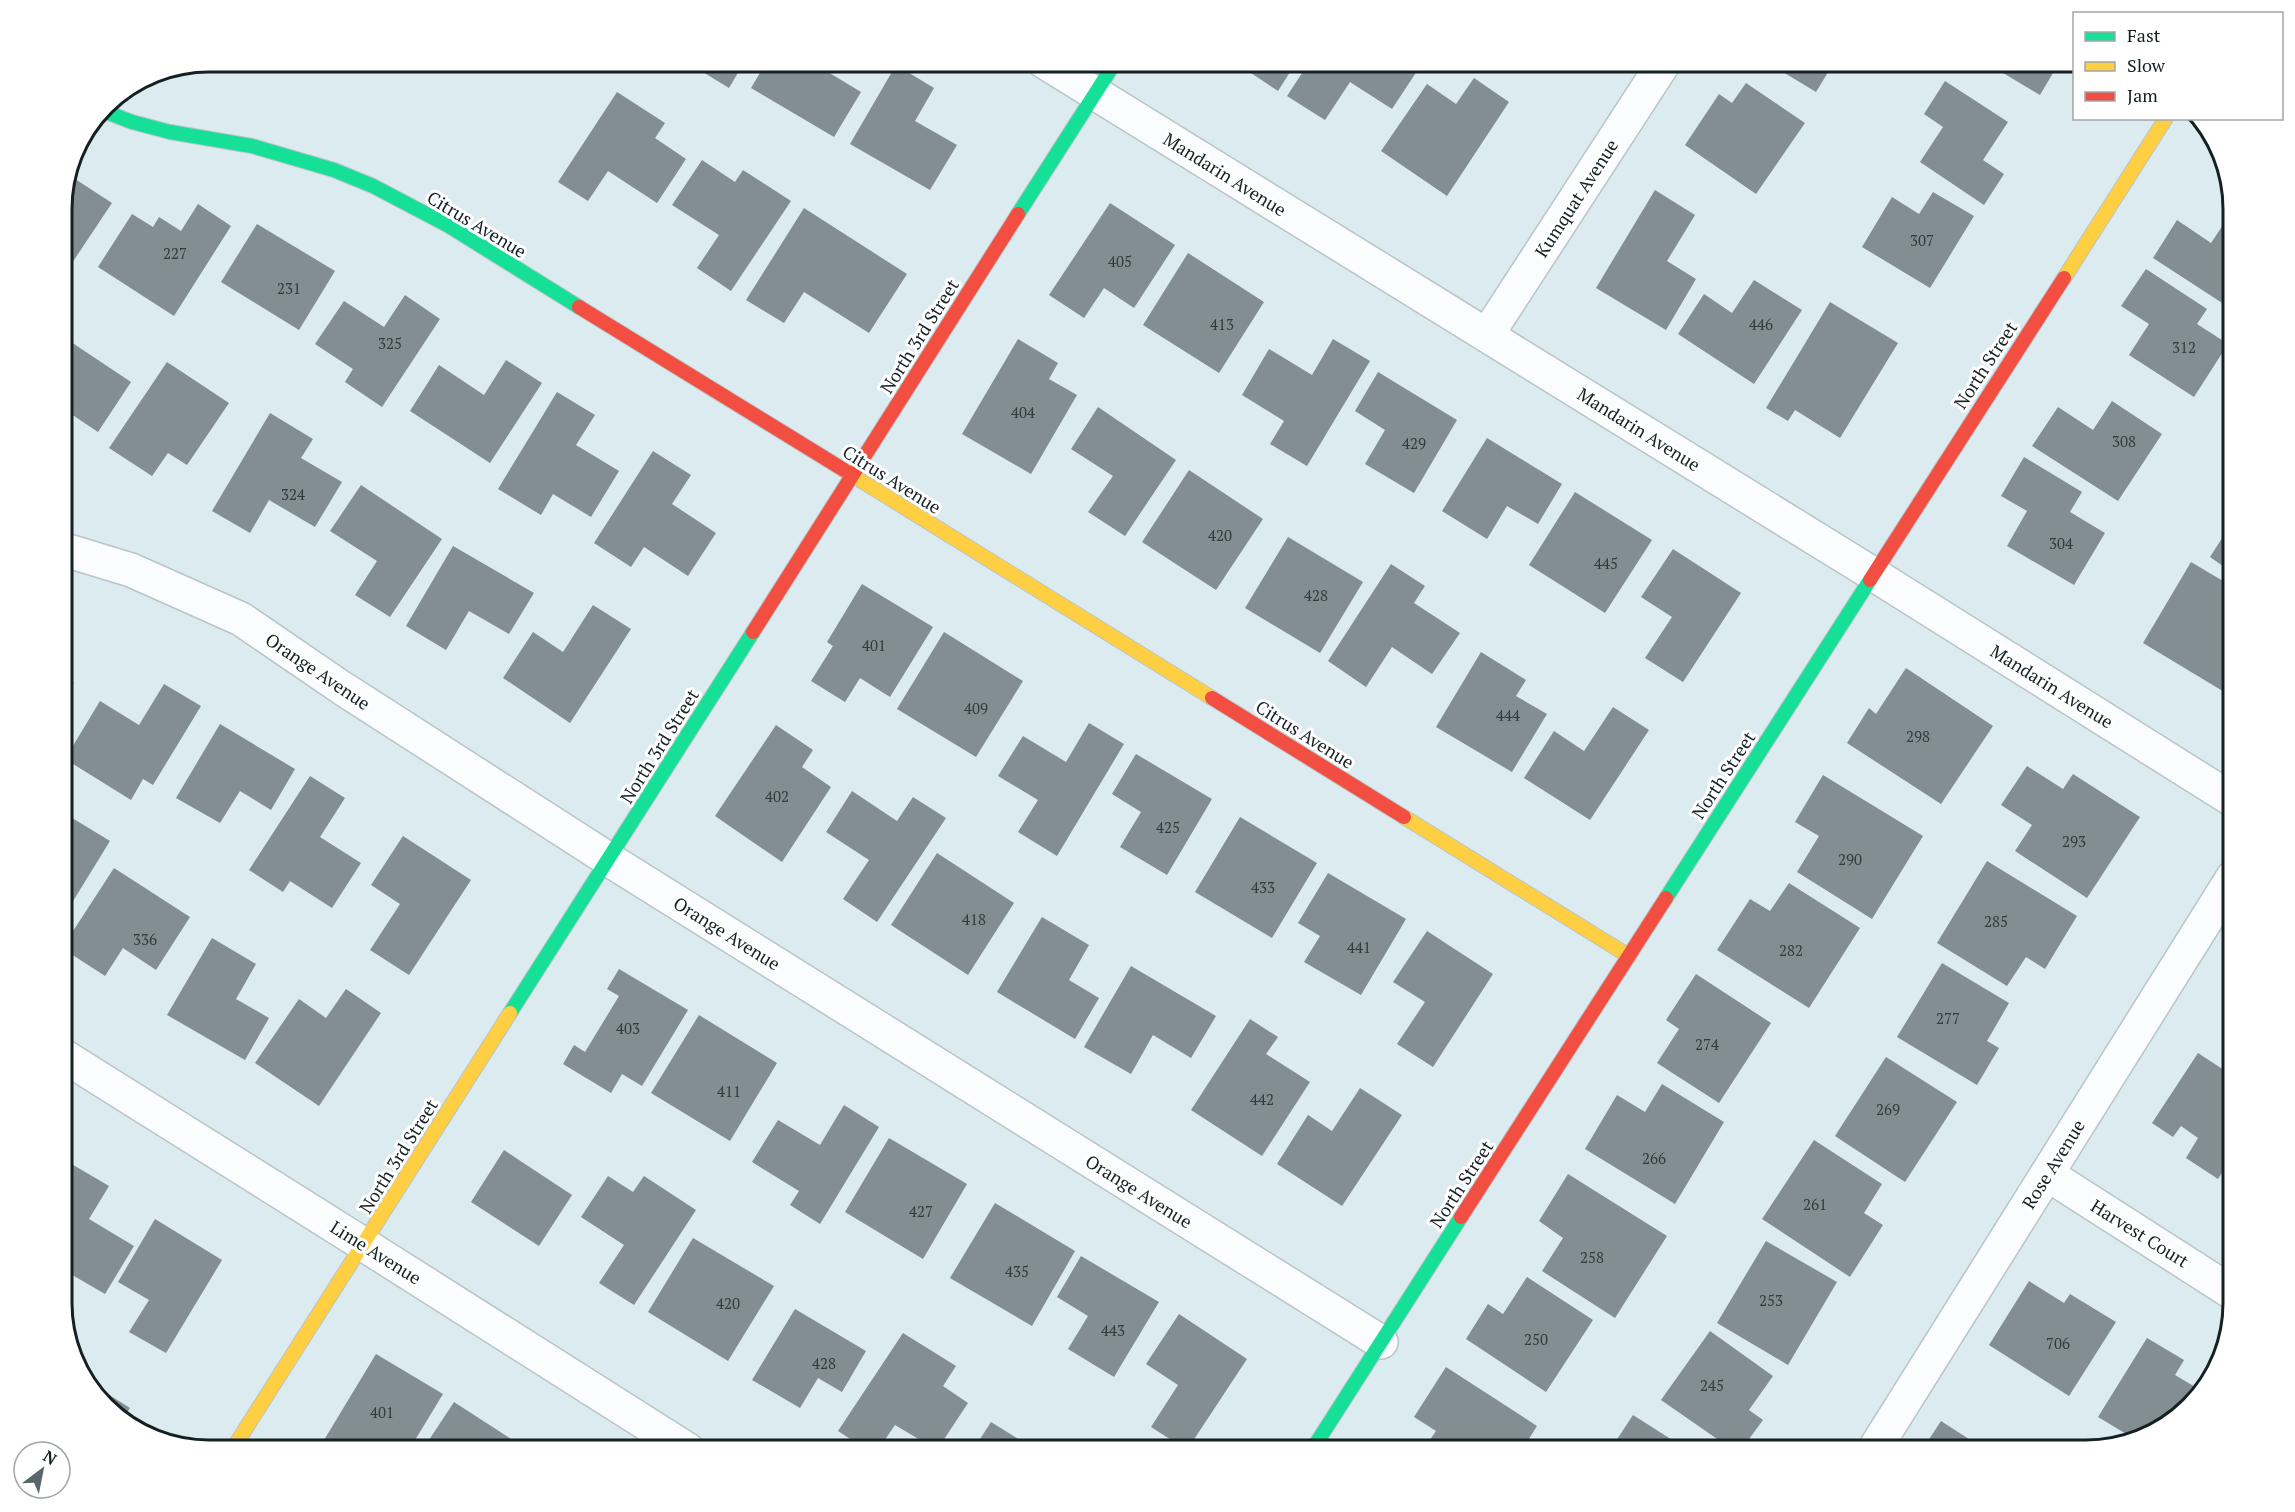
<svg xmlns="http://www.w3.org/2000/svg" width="2295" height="1512" viewBox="0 0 2295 1512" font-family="'PT Serif',serif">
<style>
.building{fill:#828e91}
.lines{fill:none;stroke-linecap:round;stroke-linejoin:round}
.street-casing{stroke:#b8c5c8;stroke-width:36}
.fast-casing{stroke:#b8c5c8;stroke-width:16}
.slow-casing{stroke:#b8c5c8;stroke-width:16}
.jam-casing{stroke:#b8c5c8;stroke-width:16}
.street{stroke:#fafcfd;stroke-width:33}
.fast{stroke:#16e098;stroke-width:14}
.slow{stroke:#ffcf43;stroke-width:14}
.jam{stroke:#f24e42;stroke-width:14}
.labels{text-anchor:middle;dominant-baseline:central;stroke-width:6;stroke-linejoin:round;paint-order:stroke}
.number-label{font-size:15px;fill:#303c3e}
.street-label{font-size:18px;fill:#152023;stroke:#fff}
.rim{fill:none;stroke:#152023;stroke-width:3}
</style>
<rect width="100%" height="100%" fill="#dbebef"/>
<g class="building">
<path d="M685 61H745L729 88Z"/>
<path d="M767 61H821L818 66 861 92 834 137 751 88Z"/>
<path d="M1233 61H1297L1278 91Z"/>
<path d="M1310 61H1409L1419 68 1392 109 1350 82 1325 120 1287 96Z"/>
<path d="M1765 61H1835L1816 92Z"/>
<path d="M1983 61H2060L2040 95Z"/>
<path d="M896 65 934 88 915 121 957 145 930 190 850 144Z"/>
<path d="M1474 78 1509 102 1447 196 1381 151 1427 84 1456 104Z"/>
<path d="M1945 81 2008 122 1983 160 2004 174 1984 205 1920 162 1943 127 1924 114Z"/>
<path d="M1746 83 1805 123 1756 194 1685 145 1719 94 1732 103Z"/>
<path d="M617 92 665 123 655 138 686 159 657 203 608 171 588 201 558 182Z"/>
<path d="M702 160 735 182 743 170 791 201 731 291 697 268 719 235 672 205Z"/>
<path d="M72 177 112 203 62 278V200L64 188Z"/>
<path d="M1655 190 1695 215 1667 261 1696 279 1666 330 1596 288Z"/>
<path d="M1933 192 1974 216 1930 288 1862 247 1892 197 1919 214Z"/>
<path d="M1110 203 1175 245 1134 308 1104 288 1084 318 1049 295Z"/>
<path d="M198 204 231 226 174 316 98 267 132 214 153 227 159 217 181 231Z"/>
<path d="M804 208 907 274 869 333 804 292 784 323 746 300Z"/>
<path d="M2231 213 2233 215V310L2153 258 2177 220 2211 243Z"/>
<path d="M257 224 335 271 299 330 221 282Z"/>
<path d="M1188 253 1264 302 1219 373 1143 325Z"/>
<path d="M2146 269 2207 309 2197 324 2228 344 2194 397 2129 355 2149 324 2121 306Z"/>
<path d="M1754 280 1802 310 1754 384 1678 334 1704 294 1732 313Z"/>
<path d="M405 295 440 319 382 407 345 382 353 369 315 344 344 301 384 327Z"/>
<path d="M1830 302 1898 343 1840 438 1795 410 1788 421 1766 408Z"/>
<path d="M62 336 131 382 98 432 62 408Z"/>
<path d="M1018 339 1058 363 1049 379 1077 395 1031 474 962 434Z"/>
<path d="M1333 339 1370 361 1307 466 1270 444 1284 421 1242 395 1269 349 1312 375Z"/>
<path d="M506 360 542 383 490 463 410 411 439 365 484 395Z"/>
<path d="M167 362 229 403 187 465 168 453 152 476 109 448Z"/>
<path d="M1378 372 1457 420 1414 493 1365 464 1385 430 1355 411Z"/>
<path d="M557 392 595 415 576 445 619 471 591 517 553 494 541 515 498 489Z"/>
<path d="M2112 401 2162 434 2118 501 2032 446 2058 407 2093 430Z"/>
<path d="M1098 407 1176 460 1125 536 1088 512 1113 476 1071 449Z"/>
<path d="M270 413 313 439 301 458 342 482 315 527 269 500 250 533 212 511Z"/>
<path d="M1487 438 1562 484 1538 524 1507 506 1487 539 1442 511Z"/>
<path d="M653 451 691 475 672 504 716 533 688 576 644 547 631 567 594 543Z"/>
<path d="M2024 457 2082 492 2070 512 2105 533 2074 585 2007 546 2027 511 2001 496Z"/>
<path d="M1189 470 1263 519 1216 590 1142 542Z"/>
<path d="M361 485 442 539 390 617 355 595 377 561 330 531Z"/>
<path d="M1575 492 1652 540 1605 613 1529 565Z"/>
<path d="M2233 521V573L2210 557Z"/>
<path d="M1288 537 1363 582 1320 653 1245 608Z"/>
<path d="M453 546 534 593 509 634 469 611 446 650 406 626Z"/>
<path d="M1673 549 1741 593 1683 682 1645 658 1672 617 1641 597Z"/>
<path d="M2191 562 2233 587V680L2226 693 2143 643Z"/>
<path d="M1391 564 1425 586 1414 603 1460 633 1432 674 1392 647 1366 687 1328 661Z"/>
<path d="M862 584 933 627 890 697 860 678 845 702 811 681 833 646 827 642Z"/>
<path d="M593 605 631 629 570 723 503 678 533 632 563 652Z"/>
<path d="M944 632 1023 681 976 757 897 709Z"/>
<path d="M1481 652 1526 680 1516 696 1547 714 1512 772 1436 727Z"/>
<path d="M1906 668 1993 726 1941 804 1847 743 1869 708 1876 714Z"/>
<path d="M62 676 74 683 62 702Z"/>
<path d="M164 684 201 706 153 785 143 779 131 800 65 759 100 701 139 725Z"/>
<path d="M1613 707 1649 730 1590 820 1524 778 1554 731 1584 751Z"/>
<path d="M1089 723 1124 744 1057 856 1018 832 1038 800 998 776 1023 736 1066 762Z"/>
<path d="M220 724 295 769 271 810 240 791 220 823 176 798Z"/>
<path d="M776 725 813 750 802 767 831 787 782 862 715 816Z"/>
<path d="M1136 754 1212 799 1167 875 1120 847 1141 812 1112 794Z"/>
<path d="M2027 766 2063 789 2073 774 2140 817 2087 898 2015 851 2032 825 2001 805Z"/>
<path d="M1823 775 1923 836 1872 919 1797 872 1819 836 1795 822Z"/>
<path d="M310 776 345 798 320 837 361 863 332 908 290 881 283 892 249 870Z"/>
<path d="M852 791 897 821 913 797 946 818 877 922 843 899 869 860 826 832Z"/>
<path d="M64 813 110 841 62 919V817Z"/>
<path d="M1240 817 1317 863 1272 938 1195 892Z"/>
<path d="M403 836 471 880 409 975 370 950 400 904 371 885Z"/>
<path d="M937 853 1014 903 968 975 891 925Z"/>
<path d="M1987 861 2077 916 2045 969 2026 957 2007 986 1937 943Z"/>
<path d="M114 868 190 917 156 970 123 948 105 976 62 948Z"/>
<path d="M1328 873 1406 919 1361 995 1304 962 1320 936 1298 923Z"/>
<path d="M1789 883 1860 928 1809 1008 1717 950 1750 899 1770 911Z"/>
<path d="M1042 917 1089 945 1069 980 1099 998 1075 1039 997 992Z"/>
<path d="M1427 931 1493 974 1433 1067 1397 1044 1425 1002 1393 982Z"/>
<path d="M212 938 256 964 236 999 269 1018 245 1060 167 1015Z"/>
<path d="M1942 963 2009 1003 1987 1041 1999 1048 1977 1085 1897 1037Z"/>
<path d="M1131 966 1216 1016 1191 1058 1153 1035 1131 1074 1084 1047Z"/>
<path d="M619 969 688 1010 642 1086 622 1074 611 1093 563 1064 574 1045 585 1052 619 996 607 989Z"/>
<path d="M1696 974 1771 1023 1719 1103 1657 1063 1679 1029 1666 1020Z"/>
<path d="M346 989 381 1013 319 1106 255 1063 299 999 326 1018Z"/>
<path d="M699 1015 777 1063 730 1141 651 1093Z"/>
<path d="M1250 1019 1278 1037 1266 1054 1310 1082 1262 1156 1191 1110Z"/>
<path d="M2198 1053 2233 1076V1155L2218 1179 2186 1158 2198 1138 2181 1126 2173 1137 2152 1123Z"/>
<path d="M1886 1057 1957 1102 1905 1182 1835 1136Z"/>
<path d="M1662 1084 1724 1122 1675 1204 1585 1149 1617 1095 1645 1112Z"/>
<path d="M1360 1088 1402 1115 1342 1206 1277 1164 1308 1115 1332 1131Z"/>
<path d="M844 1105 879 1127 820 1224 790 1205 799 1191 752 1162 778 1120 820 1145Z"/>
<path d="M889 1138 967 1184 923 1259 845 1212Z"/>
<path d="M1814 1140 1882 1184 1864 1213 1883 1225 1850 1277 1762 1219Z"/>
<path d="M504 1150 572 1195 539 1246 471 1202Z"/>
<path d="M63 1159 109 1186 89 1219 134 1246 105 1294 62 1269Z"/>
<path d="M1568 1174 1667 1236 1615 1318 1542 1271 1563 1238 1539 1221Z"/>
<path d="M608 1176 633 1192 644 1176 696 1210 634 1305 599 1283 624 1245 581 1217Z"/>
<path d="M995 1203 1075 1251 1032 1326 950 1278Z"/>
<path d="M155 1219 222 1260 166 1353 129 1332 149 1300 118 1282Z"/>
<path d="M693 1238 774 1286 728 1361 648 1312Z"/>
<path d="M1766 1241 1837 1282 1788 1365 1717 1323Z"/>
<path d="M1081 1256 1159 1302 1114 1377 1068 1349 1088 1316 1057 1297Z"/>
<path d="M1527 1277 1593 1320 1546 1392 1466 1339 1488 1304 1503 1314Z"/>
<path d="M2029 1281 2064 1303 2070 1294 2116 1322 2069 1396 1989 1345Z"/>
<path d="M795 1309 866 1351 842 1392 818 1378 800 1408 752 1380Z"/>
<path d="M1179 1314 1247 1359 1187 1450 1151 1427 1178 1385 1146 1364Z"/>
<path d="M1710 1331 1773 1376 1749 1410 1763 1420 1741 1450H1733L1661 1400Z"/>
<path d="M903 1333 956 1366 943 1386 968 1403 937 1450 895 1425 878 1450H867L838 1431Z"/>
<path d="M2147 1338 2184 1360 2175 1375 2202 1391 2160 1431 2133 1438 2098 1417Z"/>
<path d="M376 1354 443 1394 409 1450H318Z"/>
<path d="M1446 1367 1537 1426 1522 1450H1423L1436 1431 1414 1417Z"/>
<path d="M95 1386 130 1408 122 1420 92 1389Z"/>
<path d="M454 1402 528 1450H439L427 1443Z"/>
<path d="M1633 1415 1688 1450H1610Z"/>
<path d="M1941 1421 1986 1450H1922Z"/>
<path d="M991 1422 1036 1450H973Z"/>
</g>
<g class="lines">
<g class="street-casing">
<g id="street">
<path d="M1043 61 1873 574 2233 800"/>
<path d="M1487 335 1665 61"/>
<path d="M62 549 131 570 241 619 342 688 608 859 1381 1342"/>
<path d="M62 1055 363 1244 688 1450"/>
<path d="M2047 1174 2233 1293"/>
<path d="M1874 1450 2233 877"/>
</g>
</g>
<g class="fast-casing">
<g id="fast">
<path d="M101 110 132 122 170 132 252 146 334 170 373 186 449 226 579 307"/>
<path d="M1018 214 1116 61"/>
<path d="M1666 898 1870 580"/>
<path d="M510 1013 753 632"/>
<path d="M1312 1450 1461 1217"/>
</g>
</g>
<g class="slow-casing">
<g id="slow">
<path d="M2064 278 2166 118"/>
<path d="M844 470 1212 698"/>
<path d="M1404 817 1629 956"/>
<path d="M232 1450 510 1013"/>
</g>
</g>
<g class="jam-casing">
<g id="jam">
<path d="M579 307 844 470"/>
<path d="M1870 580 2064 278"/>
<path d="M753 632 1018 214"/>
<path d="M1212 698 1404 817"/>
<path d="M1461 1217 1666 898"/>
</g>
</g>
<use href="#street" class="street"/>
<use href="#fast" class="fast"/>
<use href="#slow" class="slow"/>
<use href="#jam" class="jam"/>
</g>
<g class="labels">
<g class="number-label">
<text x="1922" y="240">307</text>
<text x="175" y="253">227</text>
<text x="1120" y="261">405</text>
<text x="289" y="288">231</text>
<text x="1222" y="324">413</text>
<text x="1761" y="324">446</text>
<text x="390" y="343">325</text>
<text x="2184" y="347">312</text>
<text x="1023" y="412">404</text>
<text x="2124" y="441">308</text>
<text x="1414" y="443">429</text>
<text x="293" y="494">324</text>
<text x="1220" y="535">420</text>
<text x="2061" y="543">304</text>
<text x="1606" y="563">445</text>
<text x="1316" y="595">428</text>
<text x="874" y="645">401</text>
<text x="976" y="708">409</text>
<text x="1508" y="715">444</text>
<text x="1918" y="736">298</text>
<text x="777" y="796">402</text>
<text x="1168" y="827">425</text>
<text x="2074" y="841">293</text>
<text x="1850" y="859">290</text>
<text x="1263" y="887">433</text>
<text x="974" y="919">418</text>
<text x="1996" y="921">285</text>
<text x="145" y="939">336</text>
<text x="1359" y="947">441</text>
<text x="1791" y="950">282</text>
<text x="1948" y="1018">277</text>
<text x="628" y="1028">403</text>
<text x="1707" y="1044">274</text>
<text x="729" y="1091">411</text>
<text x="1262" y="1099">442</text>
<text x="1888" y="1109">269</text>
<text x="1654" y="1158">266</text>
<text x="1815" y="1204">261</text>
<text x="921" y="1211">427</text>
<text x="1592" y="1257">258</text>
<text x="1017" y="1271">435</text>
<text x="1771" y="1300">253</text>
<text x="728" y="1303">420</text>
<text x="1113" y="1330">443</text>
<text x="1536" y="1339">250</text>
<text x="2058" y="1343">706</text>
<text x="824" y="1363">428</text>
<text x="1712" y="1385">245</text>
<text x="382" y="1412">401</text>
</g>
<g class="street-label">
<text transform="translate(1225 174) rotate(32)">Mandarin Avenue</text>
<text transform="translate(1576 198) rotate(-57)">Kumquat Avenue</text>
<text transform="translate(477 224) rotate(31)">Citrus Avenue</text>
<text transform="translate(919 336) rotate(-58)">North 3rd Street</text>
<text transform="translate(1985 365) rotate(-57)">North Street</text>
<text transform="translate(1639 429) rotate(32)">Mandarin Avenue</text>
<text transform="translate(892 479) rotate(32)">Citrus Avenue</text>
<text transform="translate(318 671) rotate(34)">Orange Avenue</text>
<text transform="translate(2052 686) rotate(32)">Mandarin Avenue</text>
<text transform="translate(1305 734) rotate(32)">Citrus Avenue</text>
<text transform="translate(659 746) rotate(-58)">North 3rd Street</text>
<text transform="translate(1723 775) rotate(-57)">North Street</text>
<text transform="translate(727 933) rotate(32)">Orange Avenue</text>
<text transform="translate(398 1156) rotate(-58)">North 3rd Street</text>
<text transform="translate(2053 1164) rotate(-58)">Rose Avenue</text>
<text transform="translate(1461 1184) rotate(-57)">North Street</text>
<text transform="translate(1139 1191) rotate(32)">Orange Avenue</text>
<text transform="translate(2140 1233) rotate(32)">Harvest Court</text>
<text transform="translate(376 1252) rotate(32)">Lime Avenue</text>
</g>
</g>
<path d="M0 0H2295V1512H0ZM209 72H2086A137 137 0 0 1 2223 209V1303A137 137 0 0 1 2086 1440H209A137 137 0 0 1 72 1303V209A137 137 0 0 1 209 72Z" fill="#fff" fill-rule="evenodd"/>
<path class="rim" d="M209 72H2086A137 137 0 0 1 2223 209V1303A137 137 0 0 1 2086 1440H209A137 137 0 0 1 72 1303V209A137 137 0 0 1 209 72Z"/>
<rect x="2073" y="12" width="210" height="108" fill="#ffffff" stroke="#a1a6a7" stroke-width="1.5"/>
<rect x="2085" y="32" width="30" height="9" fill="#16e098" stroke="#a1a6a7" stroke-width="1.5"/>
<text x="2127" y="42" font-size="18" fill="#152023">Fast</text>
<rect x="2085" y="62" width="30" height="9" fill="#ffcf43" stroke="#a1a6a7" stroke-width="1.5"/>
<text x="2127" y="72" font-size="18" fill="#152023">Slow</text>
<rect x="2085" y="92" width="30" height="9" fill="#f24e42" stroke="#a1a6a7" stroke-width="1.5"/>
<text x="2127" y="102" font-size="18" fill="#152023">Jam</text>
<g transform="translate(42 1470) rotate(32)"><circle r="28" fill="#ffffff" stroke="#a1a6a7" stroke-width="1.5"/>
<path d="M0-4.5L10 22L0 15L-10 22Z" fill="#5a676a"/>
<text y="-9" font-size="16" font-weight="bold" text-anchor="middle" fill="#152023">N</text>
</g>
</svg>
